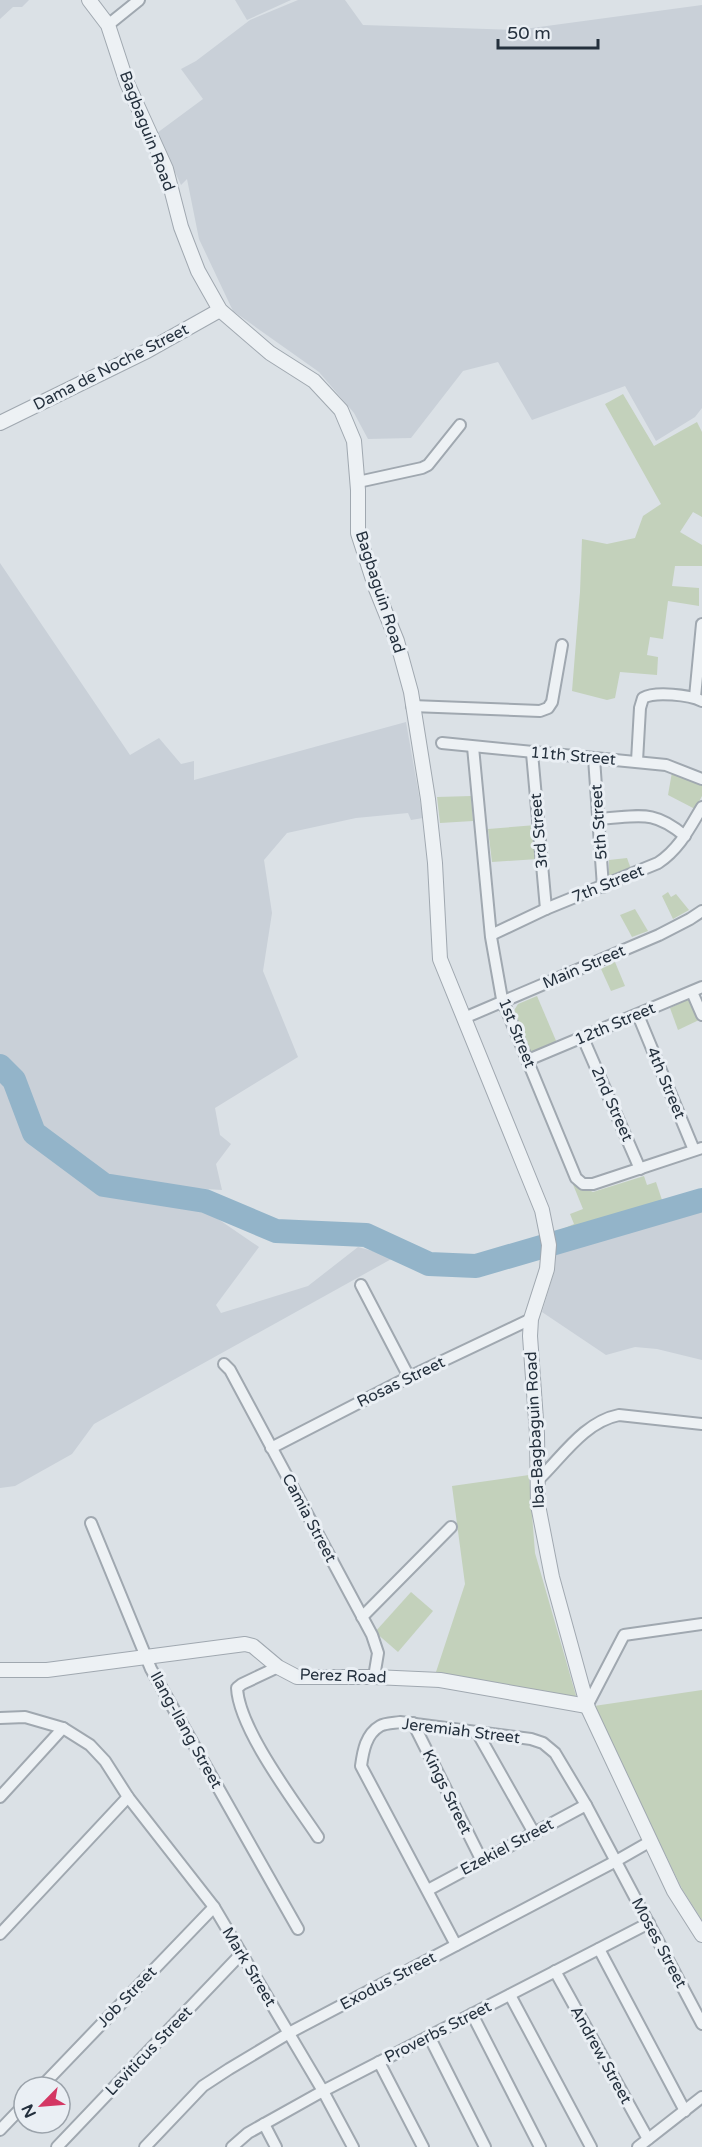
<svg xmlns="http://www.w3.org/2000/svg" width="702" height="2147" viewBox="0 0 702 2147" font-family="'Varela Round',sans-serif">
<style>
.built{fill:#c9d0d8}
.green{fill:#c3d1bb}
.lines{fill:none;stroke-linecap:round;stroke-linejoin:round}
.river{stroke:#93b4c9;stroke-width:24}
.minor-casing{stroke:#a0a8b0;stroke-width:14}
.tertiary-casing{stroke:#a0a8b0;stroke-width:16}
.minor{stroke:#edf1f4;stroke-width:10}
.tertiary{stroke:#edf1f4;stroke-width:14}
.labels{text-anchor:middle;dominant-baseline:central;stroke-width:6;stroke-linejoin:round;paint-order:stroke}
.street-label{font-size:16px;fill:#24303d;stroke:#eaeff4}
</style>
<rect width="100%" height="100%" fill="#dbe1e6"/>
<g class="built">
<path d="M0 0H29L22 7H13L0 19Z"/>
<path d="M235 0H291L247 20Z"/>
<path d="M298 0H345L363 25 517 30 702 5V408L695 417 656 441 625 386 532 420 498 362 463 371 411 438 368 439 354 413 319 372 233 311 199 239 187 179 181 185 157 133 203 99 181 69 196 61 250 20Z"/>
<path d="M0 563 130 755 159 738 181 764 194 761V780L406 722 423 818 411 820 408 813 356 818 287 833 264 860 272 913 263 971 298 1057 215 1108 220 1135 231 1144 216 1164 222 1190 160 1186 108 1179 41 1127 24 1082 0 1054Z"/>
<path d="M0 1074 10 1085 33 1142 108 1193 164 1197 199 1206 259 1247 216 1305 221 1313 308 1286 358 1247 395 1257 94 1424 72 1454 15 1486 0 1488Z"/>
<path d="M702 1208V1360L657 1349 635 1347 606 1355 542 1312 555 1269 556 1249Z"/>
</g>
<g class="green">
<path d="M623 394 654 446 697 422 702 432V517L693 512 680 532 702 545V566H675L672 586 699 588V606L668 601 663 639 650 637 647 655 658 657 657 675 620 672 615 698 607 700 572 691 580 592 582 539 607 544 635 538 643 516 661 504 605 404Z"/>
<path d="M672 772 702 784V796L695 809 668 795Z"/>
<path d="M471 796 473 821 440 823 437 797Z"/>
<path d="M536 825 538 859 492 862 488 829Z"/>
<path d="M627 858 631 869 609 877V860Z"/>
<path d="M668 892 671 897 676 894 689 910 673 919 662 896Z"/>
<path d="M635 909 648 931 632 937 620 915Z"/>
<path d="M615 962 625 986 611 991 601 969Z"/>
<path d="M537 996 557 1043 530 1053 513 1012 518 1004Z"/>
<path d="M691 998 699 1020 678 1030 670 1008Z"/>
<path d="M644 1176 647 1185 656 1182 665 1209 561 1240 560 1230 574 1224 570 1214 583 1209 572 1182 593 1192Z"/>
<path d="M529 1475 535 1553 577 1699 435 1675 465 1584 452 1486Z"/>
<path d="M411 1592 433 1611 398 1652 375 1632Z"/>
<path d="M702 1690V1920L682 1889 594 1706Z"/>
</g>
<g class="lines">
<path class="river" d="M0 1066 14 1080 34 1133 104 1185 205 1201 276 1231 366 1235 429 1264 476 1266 702 1200"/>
<g class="minor-casing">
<g id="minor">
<path d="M108 25 139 0"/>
<path d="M358 482 422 468 428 465 460 425"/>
<path d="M695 697 702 624"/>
<path d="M412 706 540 711 548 708 552 702 562 645"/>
<path d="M442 743 666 765 702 779"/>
<path d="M473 747 491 937 502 999 576 1178 583 1184H593L702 1148"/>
<path d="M532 753 546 909"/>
<path d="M594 758 603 887"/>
<path d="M637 761 640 708 643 698C655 691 690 695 702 701"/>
<path d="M598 819C638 817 652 808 685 836"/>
<path d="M491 935 548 908 658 863C679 849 689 829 702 807"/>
<path d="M692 992 702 1015"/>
<path d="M638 1015 694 1150"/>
<path d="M464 1018 659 935 690 919 702 911"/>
<path d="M583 1038 640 1169"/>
<path d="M528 1060 702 987"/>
<path d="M361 1285 409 1377"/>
<path d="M224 1364 230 1370 372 1635 378 1653 374 1677"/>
<path d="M271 1448 409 1377 531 1319"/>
<path d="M538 1480C562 1457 584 1422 619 1415L702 1424"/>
<path d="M91 1523 151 1669 298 1929"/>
<path d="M362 1617 451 1527"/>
<path d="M278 1667 242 1684 237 1688C239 1729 294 1801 318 1837"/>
<path d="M587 1706 624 1635 702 1624"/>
<path d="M0 1718 25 1717 63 1728 90 1745 105 1761 128 1797 214 1907 323 2091 353 2147"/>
<path d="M413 1723 482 1861"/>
<path d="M477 1732 534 1833"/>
<path d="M0 1797 63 1728"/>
<path d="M428 1890 586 1805"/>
<path d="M0 1934 128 1797"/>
<path d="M456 1945 361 1766C363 1751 366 1734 380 1726 385 1723 395 1723 400 1722L531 1739 543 1743 555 1753 586 1805 702 2024"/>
<path d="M599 1949 685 2111"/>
<path d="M555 1971 648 2139"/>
<path d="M510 1995 591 2147"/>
<path d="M472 2014 540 2147"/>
<path d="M429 2036 485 2147"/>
<path d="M379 2062 423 2147"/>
<path d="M41 2087 214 1907"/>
<path d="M264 2124 276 2147"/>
<path d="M0 2130 24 2105"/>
<path d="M57 2147 241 1954"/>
<path d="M145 2147 203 2086 229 2069 289 2033 616 1861 651 1841"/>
<path d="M232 2147 248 2133 323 2091 649 1923"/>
<path d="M638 2147 702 2097"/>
</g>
</g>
<g class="tertiary-casing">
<g id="tertiary">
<path d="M89 0 108 25 127 83 166 169 181 227 198 271 220 310 270 353 314 381 341 410 354 441 358 490V533L376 589 397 641 411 692 428 799 435 863 440 959 542 1210 549 1245 547 1269 531 1319 530 1336 537 1434 538 1505 552 1577 588 1708 674 1891 702 1935"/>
<path d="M0 423 147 351 220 310"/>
<path d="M0 1670H47L245 1644 253 1646 278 1667 297 1677H374L440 1680 587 1706"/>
</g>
</g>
<use href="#minor" class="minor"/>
<use href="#tertiary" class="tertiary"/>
</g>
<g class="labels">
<g class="street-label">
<text transform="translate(147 131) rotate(69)">Bagbaguin Road</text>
<text transform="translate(111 367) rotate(-27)">Dama de Noche Street</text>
<text transform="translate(380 592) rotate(72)">Bagbaguin Road</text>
<text transform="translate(573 756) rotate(5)">11th Street</text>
<text transform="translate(599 822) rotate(-94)">5th Street</text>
<text transform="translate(539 831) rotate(-95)">3rd Street</text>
<text transform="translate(608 884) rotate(-22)">7th Street</text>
<text transform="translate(584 967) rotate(-23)">Main Street</text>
<text transform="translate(615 1024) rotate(-23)">12th Street</text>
<text transform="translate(517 1033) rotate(68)">1st Street</text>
<text transform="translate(666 1083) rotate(67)">4th Street</text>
<text transform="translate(612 1104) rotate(66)">2nd Street</text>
<text transform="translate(401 1382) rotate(-26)">Rosas Street</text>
<text transform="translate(535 1430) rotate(-93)">Iba-Bagbaguin Road</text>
<text transform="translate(309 1518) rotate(62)">Camia Street</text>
<text transform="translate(343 1676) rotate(2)">Perez Road</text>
<text transform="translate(186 1730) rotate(61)">Ilang-Ilang Street</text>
<text transform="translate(461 1731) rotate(7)">Jeremiah Street</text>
<text transform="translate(447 1792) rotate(64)">Kings Street</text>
<text transform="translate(507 1847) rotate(-28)">Ezekiel Street</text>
<text transform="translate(659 1943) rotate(62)">Moses Street</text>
<text transform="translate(249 1967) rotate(59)">Mark Street</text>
<text transform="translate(388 1981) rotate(-28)">Exodus Street</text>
<text transform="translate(127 1997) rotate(-46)">Job Street</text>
<text transform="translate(438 2032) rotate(-27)">Proverbs Street</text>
<text transform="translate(149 2051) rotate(-46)">Leviticus Street</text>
<text transform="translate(601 2055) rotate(61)">Andrew Street</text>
</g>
</g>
<g transform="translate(42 2105) rotate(245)"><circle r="28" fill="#eaeff4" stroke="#9ba3ab" stroke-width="1.5"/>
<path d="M0-4.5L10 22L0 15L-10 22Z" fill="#d43763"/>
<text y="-9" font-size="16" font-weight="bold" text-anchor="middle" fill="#24303d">N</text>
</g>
<path d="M498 39v9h100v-9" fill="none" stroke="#24303d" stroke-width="3"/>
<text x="507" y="39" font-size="18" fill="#24303d" stroke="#eaeff4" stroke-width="4.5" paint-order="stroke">50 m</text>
</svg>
